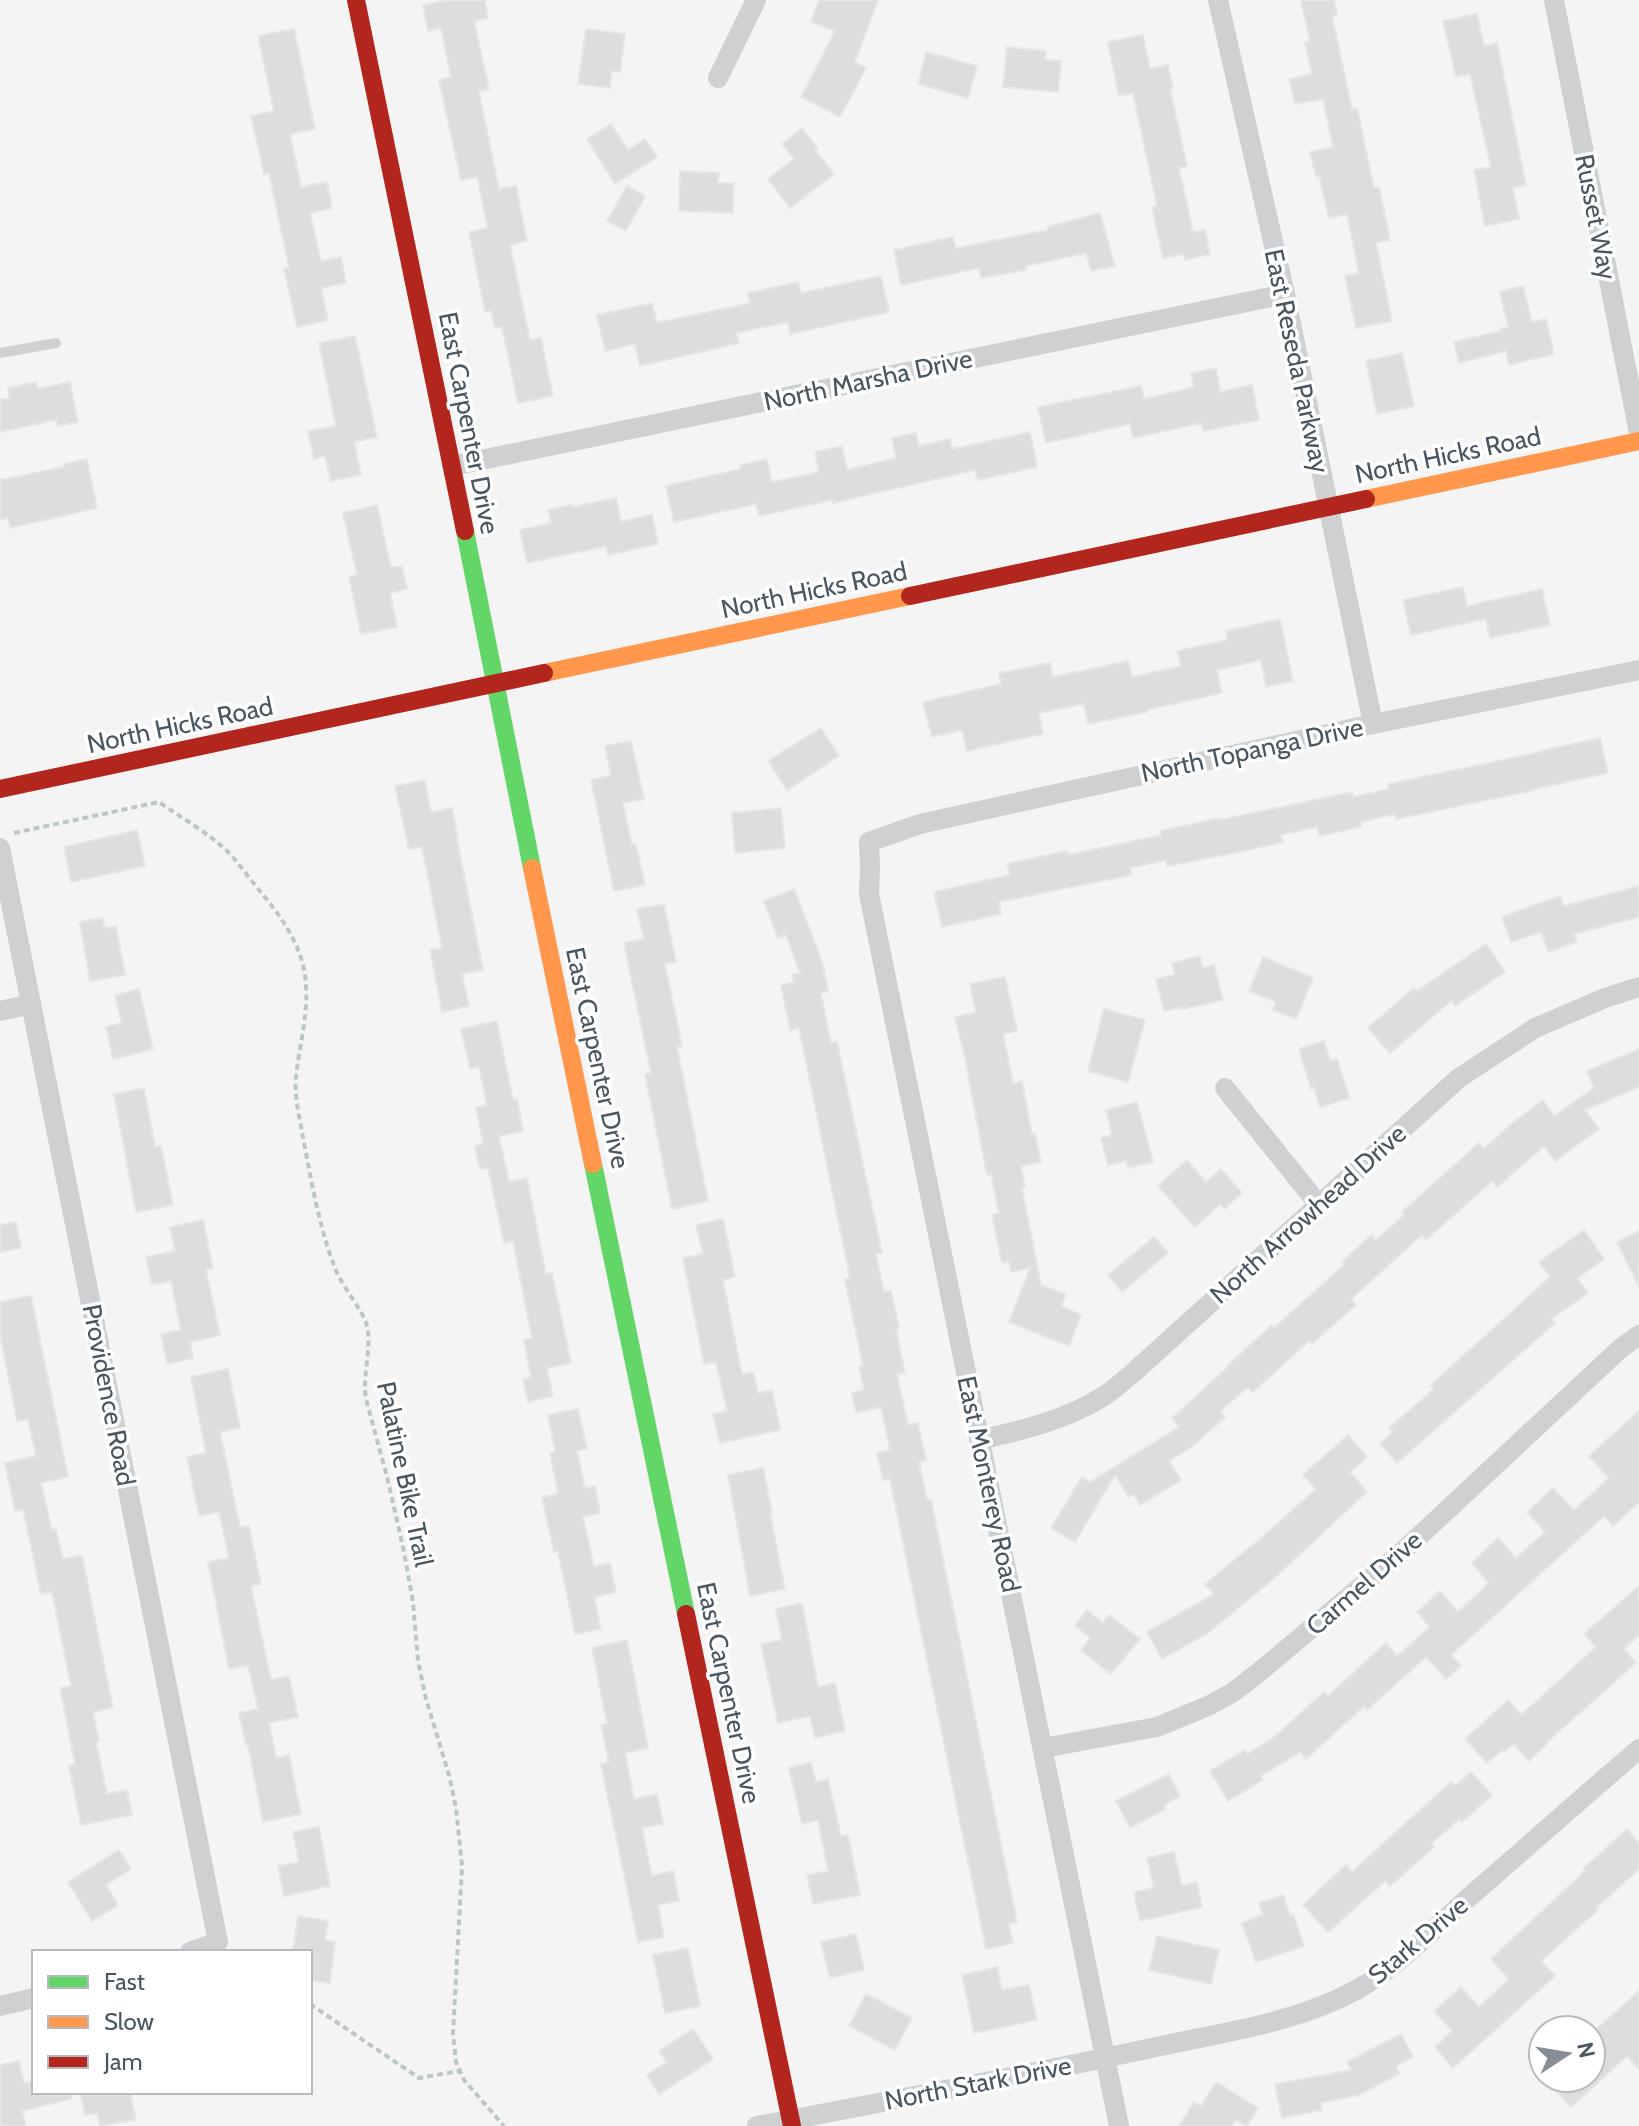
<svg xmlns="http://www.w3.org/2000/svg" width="1639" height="2126" viewBox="0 0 1639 2126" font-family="Cabin,sans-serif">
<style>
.building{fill:#ddddde;stroke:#e5e6e7;stroke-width:2}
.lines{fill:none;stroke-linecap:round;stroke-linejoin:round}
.path{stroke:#bcc7c4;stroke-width:4;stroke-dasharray:6 4;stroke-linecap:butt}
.lane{stroke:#ced0d2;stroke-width:10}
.street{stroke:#ced0d2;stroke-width:20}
.fast{stroke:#63d668;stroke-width:18}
.slow{stroke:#ff974d;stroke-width:18}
.jam{stroke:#b3261e;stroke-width:18}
.labels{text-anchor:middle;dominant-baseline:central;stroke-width:7;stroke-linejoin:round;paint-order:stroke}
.street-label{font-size:26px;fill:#4a5661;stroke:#fff}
</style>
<rect width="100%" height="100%" fill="#f4f4f4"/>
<g class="building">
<path d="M448 0H485L488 18 474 21 489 89 479 92 499 189 516 186 527 241 510 245 530 340 541 338 553 396 518 403 502 327 495 328 491 311 485 312 469 232 488 228 477 177 461 180 439 80 451 77 441 28 428 31 423 5Z"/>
<path d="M819 0H878L855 62 866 68 840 117 801 97 835 31 811 22Z"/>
<path d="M1301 0H1334L1337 15 1332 16 1352 109 1357 108 1374 188 1379 187 1390 240 1376 243 1392 321 1356 328 1345 276 1359 273 1347 214 1329 218 1319 176 1316 177 1310 152 1333 147 1323 99 1295 104 1289 79 1312 74 1305 42 1310 41Z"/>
<path d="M1477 14 1484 46 1497 43 1526 185 1513 188 1519 219 1485 226 1474 170 1491 167 1470 74 1456 77 1443 21Z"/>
<path d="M294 29 315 129 290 134 301 187 327 182 332 208 310 213 321 261 341 257 346 283 321 288 328 320 297 327 284 269 289 268 269 173 264 174 251 116 274 111 258 36Z"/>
<path d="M586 29 625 34 620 72 612 71 610 88 578 84Z"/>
<path d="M1143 35 1150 69 1168 65 1173 88 1170 89 1187 166 1179 168 1193 232 1205 230 1210 254 1185 260 1184 254 1163 258 1152 207 1157 206 1133 93 1119 96 1108 42Z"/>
<path d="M1007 47 1046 51 1045 59 1061 61 1058 92 1003 87Z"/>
<path d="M926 52 977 66 968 98 918 84Z"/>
<path d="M611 124 628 150 645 139 657 157 615 184 587 139Z"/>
<path d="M802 128 818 149 816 151 834 174 790 208 768 179 794 159 782 144Z"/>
<path d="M680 171 719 173 718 183H734L733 213 679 211Z"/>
<path d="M627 186 645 196 626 231 607 221Z"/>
<path d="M1100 213 1115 266 1091 271 1086 253 1025 266 1026 270 981 278 979 268 901 285 894 250 953 237 956 248 1048 230V227Z"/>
<path d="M881 276 889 312 790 334 788 322 736 333 739 343 640 366 635 344 605 351 597 315 652 303 657 323 750 303 748 293 798 282 801 293Z"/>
<path d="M1523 286 1532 322 1546 319 1554 354 1509 365 1506 351 1459 363 1454 342 1501 331 1500 329 1508 327 1500 292Z"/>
<path d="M355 336 377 437 354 442 361 475 331 481 325 456 314 459 308 431 336 426 319 343Z"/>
<path d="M1402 353 1414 406 1377 414 1366 361Z"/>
<path d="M1216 368 1220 392 1252 385 1259 420 1203 431 1201 423 1133 438 1130 424 1046 443 1038 407 1141 386 1144 399 1194 387 1191 373Z"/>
<path d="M36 382 38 389 70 382 78 422 57 426 56 420 0 432V400L10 398 8 388Z"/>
<path d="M1030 432 1037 467 978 480 975 470 833 503V500L759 516 756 504 674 522 666 486 741 469 740 465 767 459 772 482 819 472 815 452 842 446 847 470 896 458 892 438 916 433 918 446 950 439 952 449Z"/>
<path d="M87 459 97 508 10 528 8 518 0 520V480L64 467V464Z"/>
<path d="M616 498 621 522 652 514 658 544 608 555 606 546 527 563 520 530 551 523 548 510 572 505 573 507Z"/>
<path d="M377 505 391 568 402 566 407 589 390 593 397 627 361 634 349 577 357 575 343 513Z"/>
<path d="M1463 587 1467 606 1542 589 1550 625 1490 638 1486 619 1411 635 1403 600Z"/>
<path d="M1280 619 1293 681 1266 687 1261 660 1217 670 1222 693 1147 710V712L1088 724 1084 704 1039 713 1043 734 967 751 962 730 932 737 923 702 1001 684 999 673 1050 663 1053 677 1128 661 1132 677 1181 666 1177 651 1227 640 1226 631Z"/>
<path d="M821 728 839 756 787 790 768 761Z"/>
<path d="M1600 738 1608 773 1531 790V791L1396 819 1395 814 1360 822 1361 827 1319 836 1317 827 1281 835 1283 842 1243 851 1167 866 1166 860 1130 868 1131 875 999 902 1001 914 942 927 934 892 1010 875 1007 864 1067 851 1068 855 1161 835 1160 831 1220 818V820L1352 792 1353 797 1389 789 1388 784 1541 752 1540 751Z"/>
<path d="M631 741 644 799 623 803 632 845H636L645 885 614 891 591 780 611 775 605 746Z"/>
<path d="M425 780 431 812 452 808 458 839 457 840 483 970 462 974 469 1006 442 1012 430 950 442 948 422 847 409 849 395 786Z"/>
<path d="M781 808 785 848 735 853 732 813Z"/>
<path d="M137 830 145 866 71 882 64 847Z"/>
<path d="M1639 886V917L1574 934 1577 942 1548 952 1541 932 1511 942 1502 917 1560 896 1564 906Z"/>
<path d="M794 889 822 961 828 991 821 993 831 1043 837 1042 882 1253 876 1254 884 1292 891 1290 899 1328 896 1329 905 1373 897 1374 908 1425 918 1423 926 1460 919 1462 927 1500H931L1017 1922 1009 1924 1013 1943 986 1949 890 1479 883 1480 877 1453 890 1450 881 1407 856 1413 852 1393 864 1390 859 1367 863 1366 845 1279 850 1278 799 1028 790 1030 781 985 794 982 792 974 800 973 786 935 778 938 764 901Z"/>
<path d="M664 904 676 962 665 964 682 1046 677 1047 708 1201 672 1209 645 1074 651 1073 624 943 644 939 637 909Z"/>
<path d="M103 918 105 928 116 926 125 975 90 981 80 922Z"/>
<path d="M1486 944 1505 972 1455 1006 1451 1001 1390 1053 1368 1028 1414 988 1417 991Z"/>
<path d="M1200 956 1203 968 1214 965 1223 1000 1183 1009V1007L1164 1011 1156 979 1175 974 1172 963Z"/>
<path d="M1263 957 1313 978 1296 1019 1273 1010 1276 1002 1249 991Z"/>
<path d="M1005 977 1017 1031 1003 1034 1013 1083 1022 1081 1032 1134H1035L1041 1162 1021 1166 1025 1187 1022 1188 1041 1285 1066 1294 1061 1306 1081 1315 1069 1346 1009 1322 1030 1268 1011 1272 1009 1262 1002 1263 992 1215 999 1213 991 1174 987 1175 962 1042 961 1043 955 1017 976 1012 970 984Z"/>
<path d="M139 989 153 1049 113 1059 106 1027 122 1023 115 995Z"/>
<path d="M1104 1009 1145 1020 1128 1082 1088 1071Z"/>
<path d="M497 1021 513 1100 517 1099 523 1131 499 1136 509 1182 527 1178 546 1274 552 1273 571 1363 547 1368 553 1396 528 1402 523 1379 531 1377 524 1340 532 1338 513 1241 504 1243 488 1168 480 1169 475 1146 483 1144 476 1107 487 1105 479 1067 470 1069 461 1029Z"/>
<path d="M1324 1041 1330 1061 1337 1059 1350 1098 1320 1107 1314 1087 1311 1089 1299 1049Z"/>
<path d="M1639 1049V1087L1585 1110 1599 1129 1555 1161 1544 1146 1497 1187 1492 1181 1426 1240 1422 1235 1351 1299 1356 1305 1312 1344 1309 1341 1253 1392 1248 1387 1220 1411 1225 1417 1193 1446 1169 1461 1181 1480 1140 1505 1134 1494 1129 1497 1115 1475 1075 1542 1051 1528 1082 1477 1090 1482 1179 1427 1172 1418 1229 1366 1228 1365 1272 1325 1274 1328 1345 1264 1342 1262 1371 1235 1376 1240 1404 1215 1402 1212 1479 1143 1484 1149 1510 1125 1543 1100 1554 1116 1594 1088 1587 1071Z"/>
<path d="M144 1088 155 1147 161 1146 173 1205 136 1212 114 1094Z"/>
<path d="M1137 1102 1153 1162 1128 1168 1126 1161 1108 1165 1101 1138 1112 1135 1106 1110Z"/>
<path d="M1187 1160 1206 1182 1221 1169 1242 1193 1224 1209 1220 1204 1195 1227 1158 1186Z"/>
<path d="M723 1219 735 1277 723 1280 742 1374 753 1372 758 1393 772 1390 780 1430 720 1443 713 1414 727 1411 716 1362 704 1364 683 1258 703 1254 696 1225Z"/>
<path d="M203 1220 213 1268 206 1270 220 1335 190 1342 193 1358 167 1364 161 1334 181 1330 171 1281 152 1285 146 1257 175 1251 170 1227Z"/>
<path d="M16 1222 21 1248 0 1252V1225Z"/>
<path d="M1584 1230 1604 1259 1577 1278 1588 1293 1551 1319 1555 1323 1397 1463 1380 1444 1393 1432 1389 1428 1434 1389 1430 1386 1550 1277 1539 1262Z"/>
<path d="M1639 1231V1287L1617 1242Z"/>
<path d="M1154 1237 1168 1253 1122 1292 1108 1275Z"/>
<path d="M31 1296 68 1477 41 1483 52 1530 56 1529 63 1559 82 1555 113 1708 93 1712 99 1741 96 1742 107 1794 127 1790 132 1815 81 1825 69 1766 75 1764 60 1688 71 1686 52 1592 41 1594 23 1509 15 1511 5 1463 36 1456 28 1419 17 1421 0 1335V1302Z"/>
<path d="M228 1369 240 1428 220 1432 240 1527 249 1526 261 1584 251 1586 271 1680 289 1676 298 1717 269 1723 276 1758 289 1755 301 1814 263 1822 248 1745H246L239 1713 258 1709 248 1665 229 1669 208 1562 229 1558 219 1512 199 1516 187 1457 206 1453 191 1377Z"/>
<path d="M578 1409 587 1449 577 1451 585 1488 595 1486 600 1513 583 1517 594 1566 610 1563 616 1592 594 1597 601 1629 575 1634 558 1551 554 1552 542 1497 558 1494 550 1453 555 1452 548 1415Z"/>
<path d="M1639 1411V1502L1613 1526 1604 1516 1451 1655 1461 1666 1446 1679 1426 1657 1367 1710 1364 1706 1306 1759 1300 1752 1261 1776 1263 1780 1228 1801 1210 1771 1245 1750 1247 1754 1273 1738 1324 1692 1328 1696 1386 1643 1397 1656 1430 1627 1417 1612 1440 1591 1458 1612 1489 1583 1472 1563 1498 1538 1516 1558 1545 1532 1527 1512 1553 1488 1574 1510 1609 1478 1589 1456Z"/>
<path d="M1348 1435 1367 1457 1350 1472 1367 1492 1271 1581 1208 1633 1162 1659 1147 1632 1214 1594 1205 1584 1260 1539 1316 1489 1303 1475Z"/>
<path d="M763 1468 772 1512 770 1513 785 1589 750 1596 728 1475Z"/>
<path d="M1639 1586V1635L1624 1649 1636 1663 1546 1743 1547 1744 1529 1761 1514 1744 1504 1752 1502 1750 1487 1763 1465 1739 1508 1700 1521 1715 1596 1647 1584 1634Z"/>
<path d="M802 1603 818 1687 835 1683 845 1731 815 1738 810 1716 778 1723 761 1644 782 1640 776 1609Z"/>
<path d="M1087 1610 1103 1623 1109 1615 1140 1639 1111 1674 1081 1650 1090 1638 1075 1625Z"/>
<path d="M627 1640 648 1748 625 1753 634 1799 657 1794 663 1824 642 1828 652 1876 673 1871 679 1901 658 1905 664 1937 638 1942 601 1764 609 1762 601 1725 607 1724 592 1648Z"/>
<path d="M811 1762 816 1782 828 1779 841 1836 848 1835 860 1895 813 1904 807 1875 828 1871 818 1820 802 1824 789 1768Z"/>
<path d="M1471 1772 1492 1795 1462 1822 1459 1819 1431 1844 1434 1847 1390 1886 1385 1881 1328 1932 1303 1905 1346 1865 1352 1872 1451 1782 1455 1786Z"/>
<path d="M1169 1774 1180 1796 1164 1805 1166 1809 1130 1828 1116 1801Z"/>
<path d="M319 1827 330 1886 284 1896 278 1866 299 1862 293 1832Z"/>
<path d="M1627 1829 1639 1843V1869L1596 1908 1598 1910 1541 1961 1555 1976 1453 2068 1435 2047 1452 2031 1434 2011 1461 1987 1479 2007 1509 1979 1491 1959 1585 1871 1583 1869Z"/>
<path d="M119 1850 131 1869 106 1885 118 1905 92 1921 68 1882Z"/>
<path d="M1174 1852 1182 1886 1197 1882 1202 1907 1140 1921 1134 1892 1154 1888 1147 1858Z"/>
<path d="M1283 1895 1290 1916 1293 1914 1304 1946 1256 1962 1242 1923 1263 1915 1259 1903Z"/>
<path d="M298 1916 328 1921 325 1940 335 1942 330 1983 310 1980V1952H293Z"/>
<path d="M856 1934 864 1970 830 1978 821 1942Z"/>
<path d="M1157 1936 1219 1950 1211 1984 1149 1970Z"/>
<path d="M688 1948 700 2006 665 2013 653 1955Z"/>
<path d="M997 1967 1002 1990 1029 1985 1037 2020 974 2033 962 1975Z"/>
<path d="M1639 1991V2069L1627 2056 1571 2107 1545 2078H1591V2034Z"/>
<path d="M866 1994 912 2018 895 2050 849 2026Z"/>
<path d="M693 2029 713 2059 659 2094 647 2075 667 2062 659 2051Z"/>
<path d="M1401 2034 1413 2057 1396 2066 1399 2074 1359 2095 1320 2103 1322 2110 1282 2118 1275 2084 1351 2070 1347 2062Z"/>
<path d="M19 2061 24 2083 34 2081V2092H70L71 2099 22 2111 26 2126H0V2065Z"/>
<path d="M1216 2082 1258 2108 1247 2126 1236 2120 1232 2126H1179L1194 2102 1201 2106Z"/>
<path d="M80 2092H130L136 2120 100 2126 97 2113 85 2115Z"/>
</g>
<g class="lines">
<g class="path">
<path d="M14 833 159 802C179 816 211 835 228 852 238 862 246 874 255 885 280 915 304 945 306 986 308 1017 299 1047 296 1077 294 1095 299 1114 302 1132 310 1174 319 1228 335 1268 342 1287 363 1310 367 1326 372 1350 362 1375 366 1399L387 1477 403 1547 413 1602 418 1661 426 1699 449 1775 456 1808 462 1866 453 2034 456 2062 464 2080 504 2126"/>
<path d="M310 2004 419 2078 459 2071"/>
</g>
<path class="lane" d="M0 353 56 343"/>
<g class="street">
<path d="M1218 0 1285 294 1373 724"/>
<path d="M1554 0 1639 433"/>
<path d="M718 78 756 0"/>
<path d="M452 466 1285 294"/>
<path d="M0 848 218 1942 190 1952"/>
<path d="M0 1011 31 1004"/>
<path d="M1225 1088 1319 1205"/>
<path d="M979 1440C1023 1430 1066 1420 1104 1396 1115 1389 1124 1380 1134 1372L1459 1078 1535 1028 1605 998 1639 987"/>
<path d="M1043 1748 1157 1727 1208 1706 1232 1693 1258 1673 1401 1553 1621 1348 1639 1335"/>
<path d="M0 2006 34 1998"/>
<path d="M757 2126C890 2101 1023 2076 1156 2047 1224 2032 1297 2023 1358 1989 1399 1966 1431 1931 1466 1900 1523 1850 1581 1799 1639 1749"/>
<path d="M1119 2126 869 894 870 867 869 842 920 824 1373 724 1639 670"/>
</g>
<g class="fast">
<path d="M465 531 532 868"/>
<path d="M593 1164 686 1614"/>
</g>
<g class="slow">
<path d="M1366 499 1639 441"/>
<path d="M544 673 910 596"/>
<path d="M532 868 593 1164"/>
</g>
<g class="jam">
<path d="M356 0 465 531"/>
<path d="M910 596 1366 499"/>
<path d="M0 789 544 673"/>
<path d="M686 1614 792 2126"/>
</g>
</g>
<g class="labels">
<g class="street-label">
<text transform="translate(1596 217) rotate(79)">Russet Way</text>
<text transform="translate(1297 361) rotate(78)">East Reseda Parkway</text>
<text transform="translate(868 380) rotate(-12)">North Marsha Drive</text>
<text transform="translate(469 423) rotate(79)">East Carpenter Drive</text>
<text transform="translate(1448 455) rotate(-12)">North Hicks Road</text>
<text transform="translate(814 590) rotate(-12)">North Hicks Road</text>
<text transform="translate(180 725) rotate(-12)">North Hicks Road</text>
<text transform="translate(1252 750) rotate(-12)">North Topanga Drive</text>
<text transform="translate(598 1058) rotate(78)">East Carpenter Drive</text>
<text transform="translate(1308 1214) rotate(-42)">North Arrowhead Drive</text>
<text transform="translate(109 1395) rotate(79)">Providence Road</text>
<text transform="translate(405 1474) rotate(78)">Palatine Bike Trail</text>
<text transform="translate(989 1484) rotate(78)">East Monterey Road</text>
<text transform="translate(1364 1583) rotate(-41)">Carmel Drive</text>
<text transform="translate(729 1693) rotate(78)">East Carpenter Drive</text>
<text transform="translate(1418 1940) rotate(-40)">Stark Drive</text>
<text transform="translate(978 2083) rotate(-11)">North Stark Drive</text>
</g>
</g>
<rect x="32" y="1950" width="280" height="144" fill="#ffffff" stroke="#b7bbc0" stroke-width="2"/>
<rect x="48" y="1976" width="40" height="12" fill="#63d668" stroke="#b7bbc0" stroke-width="2"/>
<text x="104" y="1990" font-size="24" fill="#4a5661">Fast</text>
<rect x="48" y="2016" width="40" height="12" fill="#ff974d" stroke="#b7bbc0" stroke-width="2"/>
<text x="104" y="2030" font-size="24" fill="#4a5661">Slow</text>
<rect x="48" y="2056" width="40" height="12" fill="#b3261e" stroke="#b7bbc0" stroke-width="2"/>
<text x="104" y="2070" font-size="24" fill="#4a5661">Jam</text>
<g transform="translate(1567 2054) rotate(78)"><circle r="38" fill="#ffffff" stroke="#b7bbc0" stroke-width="2"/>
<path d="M0-6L14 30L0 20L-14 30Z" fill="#868d94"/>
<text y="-12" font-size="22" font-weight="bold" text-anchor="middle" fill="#4a5661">N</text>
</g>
</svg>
